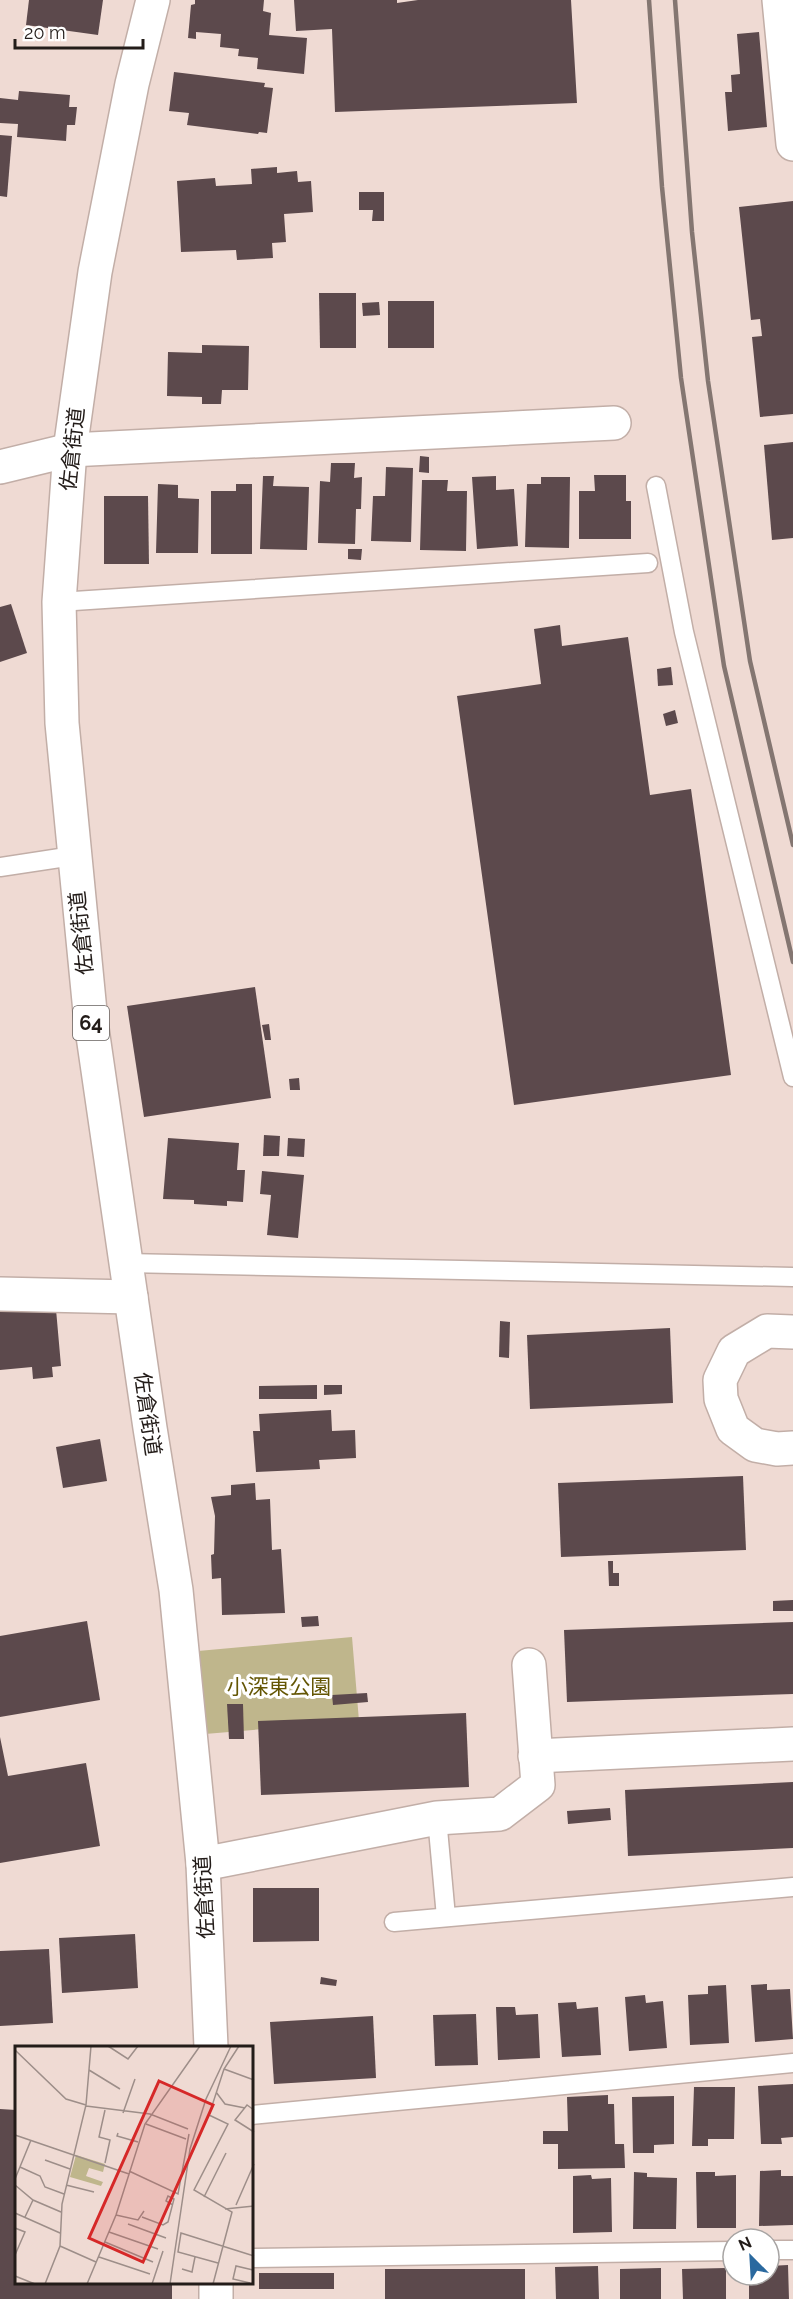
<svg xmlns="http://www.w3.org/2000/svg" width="793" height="2299" viewBox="0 0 793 2299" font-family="Raleway,'Noto Sans JP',sans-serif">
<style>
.green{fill:#bfb68c}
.building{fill:#5c494c}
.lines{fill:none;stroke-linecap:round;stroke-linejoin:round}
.lane-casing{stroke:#c2aea7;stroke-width:21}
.street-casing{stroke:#c2aea7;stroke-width:36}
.primary-casing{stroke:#c2aea7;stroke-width:36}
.lane{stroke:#fff;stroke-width:18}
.street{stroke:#fff;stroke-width:33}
.primary{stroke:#fff;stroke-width:33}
.rail{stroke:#847671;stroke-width:4.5}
.labels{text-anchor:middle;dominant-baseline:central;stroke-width:6;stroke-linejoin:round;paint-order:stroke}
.shield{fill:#fff;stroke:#65605e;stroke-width:1.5}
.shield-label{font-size:20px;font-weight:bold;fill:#231c19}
.street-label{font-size:21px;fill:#231c19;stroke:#fff}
.park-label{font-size:21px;fill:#645604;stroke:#fff}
.inset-road{fill:none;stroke:#9d8e89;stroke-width:1.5}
.view{fill:#d62828;fill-opacity:0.15;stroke:#d62828;stroke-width:3}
.inset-edge{fill:none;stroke:#231c19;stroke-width:3}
</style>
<rect width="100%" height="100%" fill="#efdad3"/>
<path class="green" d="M352 1637 359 1721 205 1734 198 1651Z"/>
<g class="building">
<path d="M29 0H103L98 35 26 25Z"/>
<path d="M195 0H264L263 11 271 13 269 35 307 38 304 74 257 69 258 58 238 56 239 49 220 47 221 34 196 32V39L188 38 191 5 195 4Z"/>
<path d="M294 0H397V3L418 0H571L577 103 335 112 332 29 296 31Z"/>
<path d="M759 32 767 127 728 131 725 92H732L731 75 740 74 737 34Z"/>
<path d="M174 72 265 83 264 87 273 88 267 133 259 132 258 134 187 125 189 113 169 111Z"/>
<path d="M19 91 70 95 69 107H77L75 125H67L66 141 17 137 18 124 0 123V98L18 100Z"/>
<path d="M0 135 12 136 7 197 0 196Z"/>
<path d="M277 167V173L297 171 298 182 311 181 313 212 284 214 286 242 272 243 273 258 237 260 236 250 181 252 177 181 215 178 216 186 252 184 251 169Z"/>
<path d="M359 192H384V221H372L373 210H359Z"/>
<path d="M793 201V414L760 417 752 337 762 336 760 319 751 320 739 207Z"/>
<path d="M319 293H356V348H320Z"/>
<rect x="388" y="301" width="46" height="47"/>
<path d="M379 302 380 315 363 316 362 303Z"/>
<path d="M202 345 249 346 248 390H222L221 404H202V397L167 396 168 352 202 353Z"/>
<path d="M793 442V538L772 540 764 445Z"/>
<path d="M420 456 429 457V473L419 472Z"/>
<path d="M331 463H355L354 478 362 477 361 509H356L355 544 318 543 320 481 330 482Z"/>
<path d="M386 467 413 468 411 542 371 541 373 496H385Z"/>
<path d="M594 475H626V501H631V539H579V491H595Z"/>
<path d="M263 476H274L273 486 309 487 307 550 260 549Z"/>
<path d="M496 476V490L514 489 518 546 477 549 472 477Z"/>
<path d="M541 477H570L569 548 525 547 527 484H541Z"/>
<path d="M422 480H448L447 491H467L466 551 420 550Z"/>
<path d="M158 484 178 485V498L199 499 198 553H156Z"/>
<path d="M236 484H252V554H211V491H236Z"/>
<path d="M104 496H148L149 564H104Z"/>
<path d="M348 549H362L361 560 348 559Z"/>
<path d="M11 604 27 653 0 662V607Z"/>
<path d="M560 625 562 646 628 637 650 795 691 789 731 1075 514 1105 457 696 541 684 534 629Z"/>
<path d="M671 667 673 685 658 686 657 669Z"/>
<path d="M675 710 678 723 666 726 663 714Z"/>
<path d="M255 987 271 1098 144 1117 127 1006Z"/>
<path d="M269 1024 271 1040H265L262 1025Z"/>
<path d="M299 1078 300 1090H290L289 1079Z"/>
<path d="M264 1135 280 1136 279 1156H263Z"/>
<path d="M168 1138 239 1143 237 1170H245L243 1202 227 1201V1206L194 1204V1200L163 1199Z"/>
<path d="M288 1138 305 1139 304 1157 287 1156Z"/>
<path d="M262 1171 304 1175 298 1238 267 1235 271 1195 260 1194Z"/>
<path d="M55 1298 61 1366 52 1367 53 1377 33 1379 32 1367 0 1370V1303Z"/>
<path d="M500 1321 510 1322 509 1358 499 1357Z"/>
<path d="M670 1328 673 1403 530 1409 527 1335Z"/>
<path d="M317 1385V1399H259V1386Z"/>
<path d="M324 1385H342V1394L324 1395Z"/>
<path d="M331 1410 332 1431 355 1430 356 1458 319 1460 320 1469 256 1472 253 1431H260L259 1414Z"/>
<path d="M100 1439 107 1481 63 1488 56 1447Z"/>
<path d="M743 1476 746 1550 561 1557 558 1483Z"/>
<path d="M255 1483 256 1500 270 1499 272 1550 281 1549 285 1613 222 1615 221 1578 212 1579 211 1555 214 1554 215 1516 211 1497 231 1495V1485Z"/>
<path d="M608 1561H613V1573H619V1586H609Z"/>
<path d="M793 1600V1611H773V1601Z"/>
<path d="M318 1616 319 1626 302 1627 301 1617Z"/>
<path d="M87 1621 100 1700 0 1717V1636Z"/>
<path d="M793 1622V1694L567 1702 564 1630Z"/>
<path d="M367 1693 368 1702 333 1705 332 1695Z"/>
<path d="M227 1704H243L244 1739H229Z"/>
<path d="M466 1713 469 1787 261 1795 258 1721Z"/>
<path d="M0 1737 8 1776 86 1763 100 1846 0 1863Z"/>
<path d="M793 1782V1848L628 1856 625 1790Z"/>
<path d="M610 1808 611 1820 568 1824 567 1811Z"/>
<path d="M253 1888H319V1941L253 1942Z"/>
<path d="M135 1934 138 1988 62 1993 59 1938Z"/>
<path d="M49 1949 53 2023 0 2026V1951Z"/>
<path d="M321 1977 337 1980 336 1986 320 1984Z"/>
<path d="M767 1984V1990L790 1989 793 2039 755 2042 751 1985Z"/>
<path d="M726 1985 729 2043 690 2045 688 1995 708 1994V1986Z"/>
<path d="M645 1995 646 2003 663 2001 667 2048 629 2051 625 1997Z"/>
<path d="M576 2002 577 2009 598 2007 601 2055 562 2057 558 2003Z"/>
<path d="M496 2007H515L516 2015 538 2014 540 2058 498 2060Z"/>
<path d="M476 2014 478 2065 435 2066 433 2015Z"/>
<path d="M373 2016 376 2078 274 2084 270 2022Z"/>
<path d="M793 2084V2137L781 2138 782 2144H761L758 2086Z"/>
<path d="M694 2087H735L734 2139H708V2146H692Z"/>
<path d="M608 2095V2104H614L615 2144H624L625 2168 558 2169V2144H543V2131H568L567 2097Z"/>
<path d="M674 2096V2144L654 2145V2153H633L632 2097Z"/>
<path d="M0 2109 16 2110V2282H172V2299H0Z"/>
<path d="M781 2170V2176H793V2225L759 2226 760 2171Z"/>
<path d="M634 2172 647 2173V2177L677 2178 676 2229H633Z"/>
<path d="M696 2172H715V2176L736 2175V2228H697Z"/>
<path d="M591 2175 592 2179 611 2178 612 2232 573 2233V2176Z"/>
<path d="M788 2265 789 2299H749V2275H769V2266Z"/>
<path d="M598 2266 599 2299H556L555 2267Z"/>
<path d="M661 2268V2299H620V2269Z"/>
<path d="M726 2268V2299H683L682 2269Z"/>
<rect x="385" y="2269" width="140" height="30"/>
<rect x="259" y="2273" width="75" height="16"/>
</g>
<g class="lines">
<g class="lane-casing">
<g id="lane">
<path d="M656 486 684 632 793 1077"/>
<path d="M59 602 648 563"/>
<path d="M0 867 73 856"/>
<path d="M126 1263 793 1277"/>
<path d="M437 1818 446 1917"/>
<path d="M394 1922 793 1887"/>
<path d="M252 2115 793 2063"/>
<path d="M769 2250H793"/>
<path d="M252 2258 733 2251"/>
</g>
</g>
<g class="street-casing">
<g id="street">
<path d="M779 0 793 144"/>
<path d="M0 467 70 450 614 423"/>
<path d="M0 1294 131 1297"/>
<path d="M793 1332 767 1331 734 1351 720 1380 721 1399 733 1429 755 1445 777 1449 793 1448"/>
<path d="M535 1756 793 1744"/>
<path d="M203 1864 437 1818 500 1814 538 1785 529 1665"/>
</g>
</g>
<g class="primary-casing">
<g id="primary">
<path d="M153 0 132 84 95 272 70 450 59 602 62 723 91 1022 150 1428 176 1590 203 1864 211 2047"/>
<path d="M216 2282V2299"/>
</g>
</g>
<use href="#lane" class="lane"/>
<use href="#street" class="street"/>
<use href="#primary" class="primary"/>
<g class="rail">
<path d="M649 0 662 187 681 378 724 666 793 962"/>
<path d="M675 0 692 232 708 381 750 661 793 845"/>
</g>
</g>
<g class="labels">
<rect class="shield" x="73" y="1006" width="36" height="34" rx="4.5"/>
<g class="shield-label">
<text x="91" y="1023">64</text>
</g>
<g class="street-label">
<text transform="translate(72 449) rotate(-84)">佐倉街道</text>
<text transform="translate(81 933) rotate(-96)">佐倉街道</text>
<text transform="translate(148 1414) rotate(82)">佐倉街道</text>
<text transform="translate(204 1897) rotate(-93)">佐倉街道</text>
</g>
<g class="park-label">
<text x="279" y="1686">小深東公園</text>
</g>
</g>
<g transform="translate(15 2046)">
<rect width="238" height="238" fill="#efdad3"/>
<path d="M61 109 90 118 88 126 74 122 71 130 88 136 86 140 55 131Z" fill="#bfb68c"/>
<path class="inset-road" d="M93 0 113 13 123 0M0 4 51 53 71 59M209 23 239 34M74 24 105 43M201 46 210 58 230 62M71 60 135 68 173 83M239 64 232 59 220 74 239 86M108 67 120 33M131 78 171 93M103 87 102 90 123 96M0 89 114 128M30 114 55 123M90 117 95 94 84 91 90 64M5 121 25 130 30 141 49 148M114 125 163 148 174 88M0 133 16 94M0 139 18 154 46 166M51 139 79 146M189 151 211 107M221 159 239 118M210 163 239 160M0 167 45 187M101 169 123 174 129 165M10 171 18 154M127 171 148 179 153 176 159 153 153 150 151 155 158 159M113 178 151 192M0 182 10 186 0 209M94 186 143 203M90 196 138 216M45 200 81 216M84 211 135 228M203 217 163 206 166 187 239 210M167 223 177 226 180 211M0 230 20 238M235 237 218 233 221 220 238 224M30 238 45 200 47 158 71 59 76 0M72 238 101 169 130 78 185 0M137 238 148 205M155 238 175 103 191 53 216 0M198 238 217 166 179 144 213 78 194 69 209 23 224 0"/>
<path class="view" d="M144 35 198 59 128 216 74 192Z"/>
<rect width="238" height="238" class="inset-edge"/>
</g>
<g transform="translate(751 2257) rotate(336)"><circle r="28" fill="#ffffff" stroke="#a7a4a3" stroke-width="1.5"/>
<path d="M0-4.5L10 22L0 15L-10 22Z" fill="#2a699f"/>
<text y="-9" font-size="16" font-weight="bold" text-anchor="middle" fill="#231c19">N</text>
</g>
<path d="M15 39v9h128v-9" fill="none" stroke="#231c19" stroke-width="3"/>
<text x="24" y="39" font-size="18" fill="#231c19" stroke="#ffffff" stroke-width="4.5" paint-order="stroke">20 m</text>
</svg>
